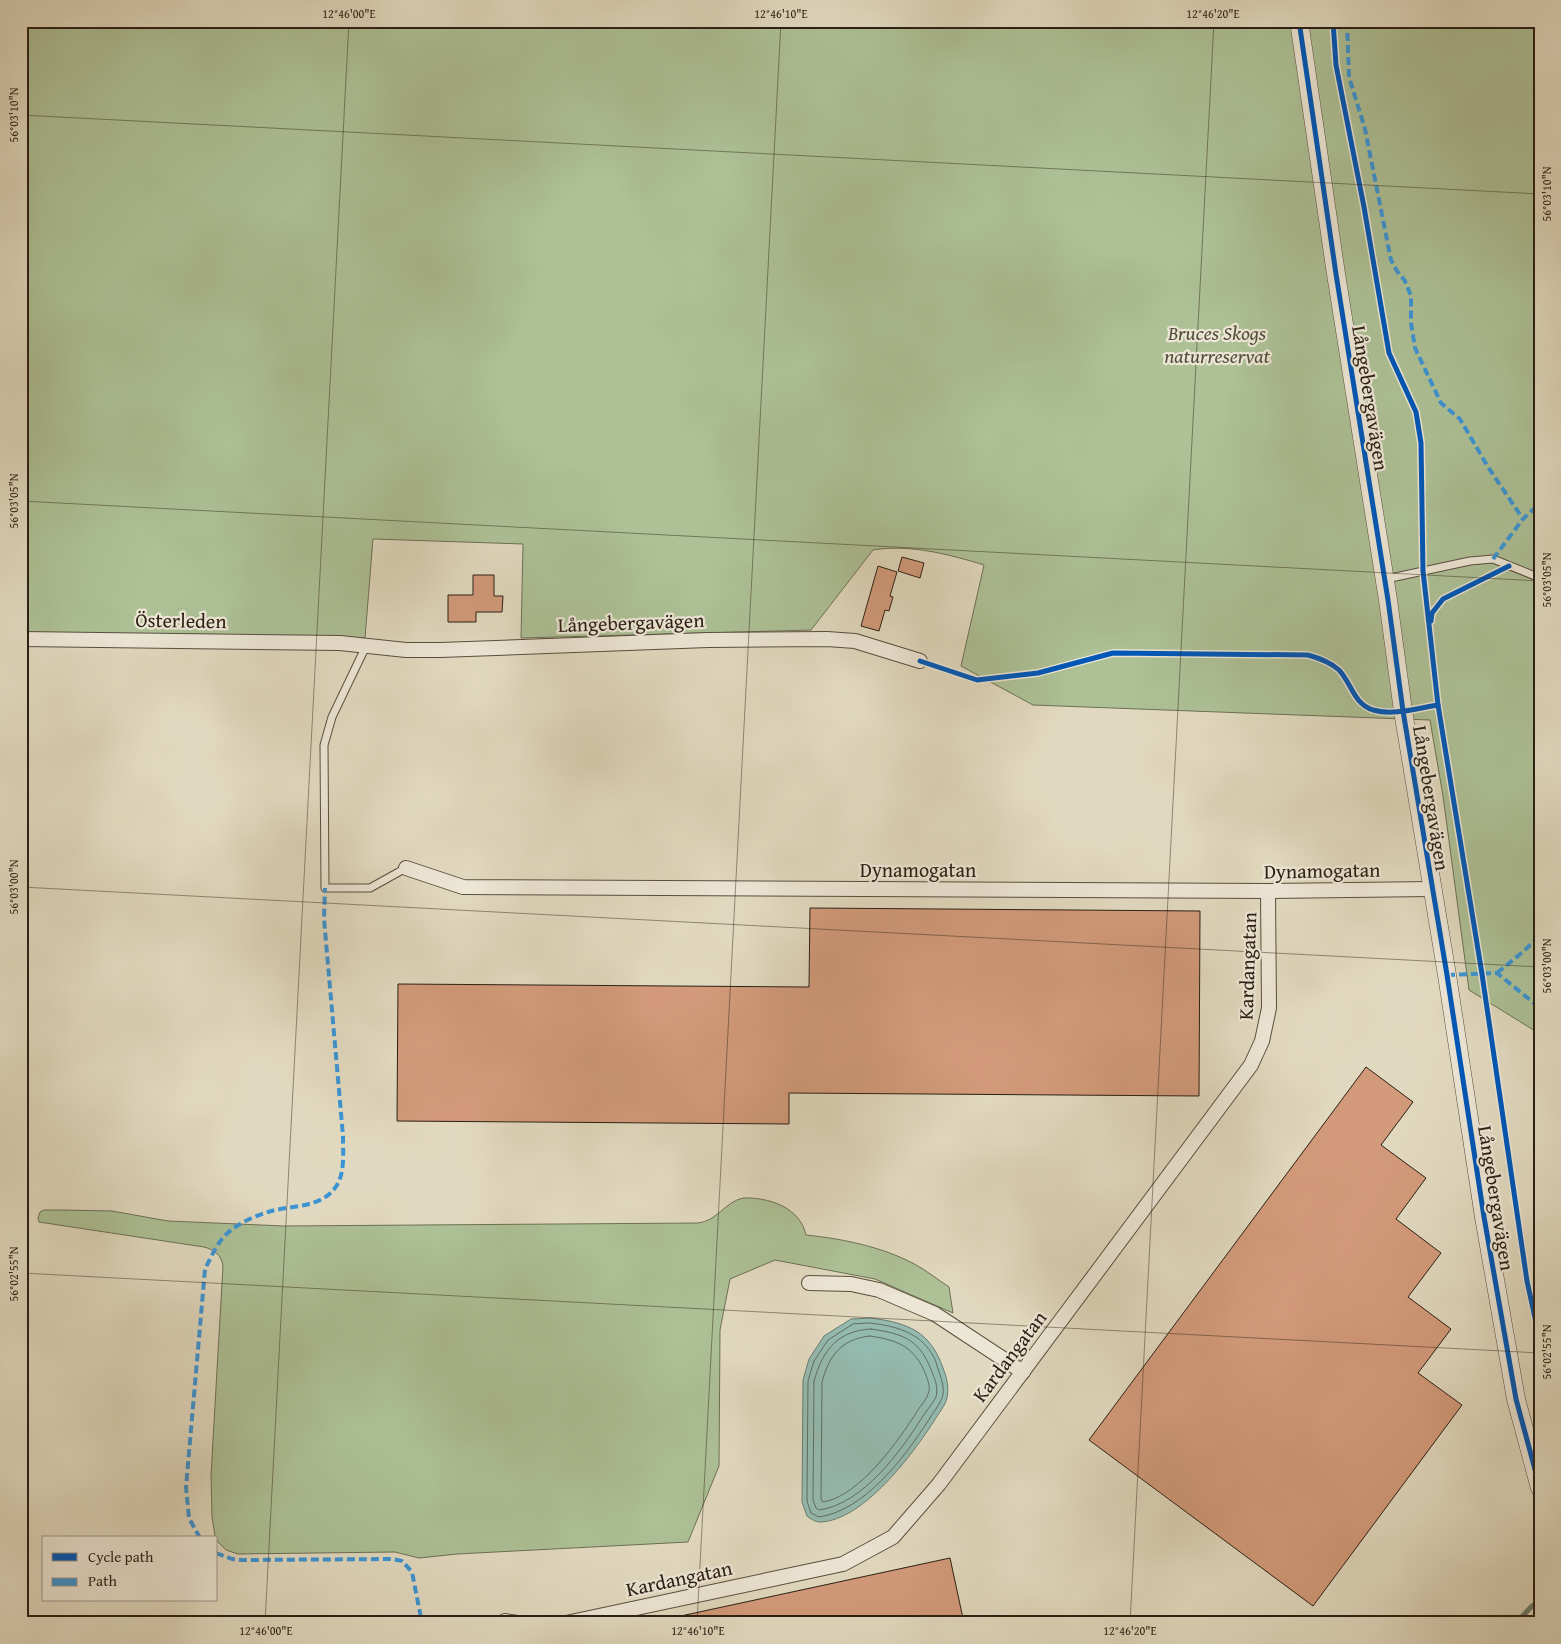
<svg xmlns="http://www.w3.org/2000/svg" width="1561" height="1644" viewBox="0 0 1561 1644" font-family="'Gentium Book Plus',serif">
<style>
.green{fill:#adc096;stroke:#6c7055}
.water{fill:#94baaf;stroke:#6a7c71}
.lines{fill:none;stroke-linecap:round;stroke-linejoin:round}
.shore{stroke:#5f6c62;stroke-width:1}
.stream{stroke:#6a7c71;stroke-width:5}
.building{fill:#d29a7a;stroke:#2a1f14}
.service-casing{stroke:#584e3f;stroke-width:9}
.minor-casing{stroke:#584e3f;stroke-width:16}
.tertiary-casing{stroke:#584e3f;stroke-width:19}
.service{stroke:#ece6d5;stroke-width:7}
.minor{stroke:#ece6d5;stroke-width:14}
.tertiary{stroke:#ece6d5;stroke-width:18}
.quiet{stroke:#3c94d3;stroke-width:4;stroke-dasharray:8 4;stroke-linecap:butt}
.cycleway-casing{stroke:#ece6d5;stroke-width:8}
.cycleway{stroke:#0057b8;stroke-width:5}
.ticks{fill:none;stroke:#2a1f14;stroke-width:1;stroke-opacity:0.45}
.labels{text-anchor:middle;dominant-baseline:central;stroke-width:4.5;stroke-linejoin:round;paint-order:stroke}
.park-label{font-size:20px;font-style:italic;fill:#514f3b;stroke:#ece6d5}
.street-label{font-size:20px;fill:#2a1f14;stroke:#ece6d5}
.neatline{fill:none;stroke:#2a1f14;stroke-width:2}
.ticks-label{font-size:12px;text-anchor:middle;fill:#2a1f14}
</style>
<rect width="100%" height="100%" fill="#e1d9bf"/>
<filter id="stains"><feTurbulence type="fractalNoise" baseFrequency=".004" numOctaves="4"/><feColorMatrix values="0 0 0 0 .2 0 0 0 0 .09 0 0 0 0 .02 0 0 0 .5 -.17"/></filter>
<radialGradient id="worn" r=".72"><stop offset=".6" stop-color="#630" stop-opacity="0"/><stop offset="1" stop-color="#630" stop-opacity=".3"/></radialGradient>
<g class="green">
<path d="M21 21H1540V1034L1469 990 1443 796 1430 720 1033 705 961 666 984 565C948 554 910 544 873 550L811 630 521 638 523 544 373 539 365 638 21 636Z"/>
<path d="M743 1198C768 1197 800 1207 806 1235 845 1239 889 1248 923 1269 932 1275 940 1281 949 1287L953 1313 875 1279 775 1260 730 1279 720 1330 719 1466 688 1542 457 1554 419 1558 395 1552 238 1554 226 1550 218 1542 215 1536 212 1517 211 1475 223 1266C221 1254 214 1250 204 1247L39 1222 38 1218 40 1212 44 1210H62L112 1211 168 1221 284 1226 698 1223C717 1221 725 1202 743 1198Z"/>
</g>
<path class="water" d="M871 1318C908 1323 930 1331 943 1368 947 1378 949 1387 947 1398 945 1406 938 1414 934 1421 913 1454 863 1521 820 1522 815 1522 811 1519 807 1516L802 1502 803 1380 809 1359 824 1336 851 1319Z"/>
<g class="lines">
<g class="shore">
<path d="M870 1323C895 1326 919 1332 932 1354 936 1359 937 1367 939 1372 942 1380 945 1390 942 1398 939 1406 932 1414 928 1421 904 1458 865 1510 819 1517L811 1513 807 1501 808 1381 814 1361 828 1340 853 1324Z"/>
<path d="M871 1329C905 1334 921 1340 933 1375 936 1381 938 1389 936 1397 933 1403 927 1410 923 1416 901 1451 863 1504 819 1510L816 1508 813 1500 814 1381C823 1350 837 1331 871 1329Z"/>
<path d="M870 1336C898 1340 915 1347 926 1375 928 1381 931 1388 928 1394 927 1399 921 1405 918 1410 899 1440 860 1496 823 1502L821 1499 822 1382C829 1356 841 1339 870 1336Z"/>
</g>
<path class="stream" d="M1516 1623 1532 1606 1540 1602"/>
</g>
<g class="building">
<path d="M902 557 924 563 920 578 898 571Z"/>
<path d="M878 566 897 572 890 596 893 597 889 611 885 610 879 631 861 626Z"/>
<path d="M473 575H494V596H503L502 612H476V622H448V595H473Z"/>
<path d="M810 908 1200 911 1199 1096 789 1093V1124L397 1121 398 984 809 987Z"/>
<path d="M1366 1067 1413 1102 1381 1145 1426 1178 1396 1219 1441 1253 1408 1297 1451 1329 1418 1373 1462 1405 1313 1606 1089 1440Z"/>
<path d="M950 1558 964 1623H677L676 1617Z"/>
</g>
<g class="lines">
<g class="service-casing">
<g id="service">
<path d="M1386 579 1470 561 1493 559 1540 578"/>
<path d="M366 646 332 717 324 745 325 888H370L406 868"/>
</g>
</g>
<g class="minor-casing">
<g id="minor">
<path d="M21 639 340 643 406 650H440L708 640 827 639 855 641 920 661"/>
<path d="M406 868 463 887 1268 891 1431 889"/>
<path d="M809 1283 851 1284 879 1290 935 1314 1023 1372"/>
<path d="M505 1621 517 1623"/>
<path d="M566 1623 843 1564 893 1537 939 1484 1251 1065 1262 1041 1269 1008 1268 891"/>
</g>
</g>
<g class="tertiary-casing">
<path id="tertiary" d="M1299 21 1336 274 1388 600 1403 711 1447 975 1484 1217 1516 1399 1540 1488"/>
</g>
<use href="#service" class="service"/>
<use href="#minor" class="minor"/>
<use href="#tertiary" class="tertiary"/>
<g class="quiet">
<path d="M1347 21 1349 77 1365 129 1391 260 1397 271 1405 281 1411 296V323L1415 348 1441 403 1460 419 1488 467 1523 519"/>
<path d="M1493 559 1523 519 1540 503"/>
<path d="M1497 973 1524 951 1540 935"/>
<path d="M1447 975 1497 973 1540 1008"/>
<path d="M200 1538 189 1518 186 1487 205 1269C210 1259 215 1248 222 1239 233 1225 254 1216 271 1211 294 1205 323 1208 337 1185 345 1172 343 1151 343 1136L324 919 325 888"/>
<path d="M216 1553 232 1559 242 1560 392 1559 402 1561 412 1572 422 1623"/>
<path d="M503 1623 505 1621"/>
</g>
<g class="cycleway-casing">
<g id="cycleway">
<path d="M1299 21 1336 274 1388 600 1403 711 1447 975 1484 1217 1516 1399 1540 1488"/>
<path d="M1333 21 1336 65 1364 207 1389 353 1416 412 1421 443 1423 571 1438 705 1482 974 1527 1281 1540 1341"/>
<path d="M1431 621 1432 613 1443 599 1509 566"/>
<path d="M920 661 977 680 1038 673 1113 653 1308 655C1319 658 1330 662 1339 670 1352 684 1353 703 1373 710 1393 716 1418 708 1438 705"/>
</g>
</g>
<use href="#cycleway" class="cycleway"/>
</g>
<path class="ticks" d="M21 115 1540 194M21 501 1540 581M21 887 1540 967M21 1273 1540 1353M265 1623 349 21M697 1623 781 21M1130 1623 1214 21"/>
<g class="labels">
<g class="park-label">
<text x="1217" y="332">Bruces Skogs<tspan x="1217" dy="23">naturreservat</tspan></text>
</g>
<g class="street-label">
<text transform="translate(1371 398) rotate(81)">Långebergavägen</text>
<text transform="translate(181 620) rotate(1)">Österleden</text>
<text transform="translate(631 622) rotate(-2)">Långebergavägen</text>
<text transform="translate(1432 798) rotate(81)">Långebergavägen</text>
<text x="918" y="869">Dynamogatan</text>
<text transform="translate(1322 870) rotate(-1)">Dynamogatan</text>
<text transform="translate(1247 966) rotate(-88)">Kardangatan</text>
<text transform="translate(1497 1198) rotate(81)">Långebergavägen</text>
<text transform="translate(1009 1356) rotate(-53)">Kardangatan</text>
<text transform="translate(679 1578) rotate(-12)">Kardangatan</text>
</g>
</g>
<rect width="1561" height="1644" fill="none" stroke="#e1d9bf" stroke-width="55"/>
<rect x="42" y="1536" width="175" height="65" fill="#ece6d5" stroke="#9e9688"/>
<rect x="52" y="1553" width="25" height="8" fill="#0057b8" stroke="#9e9688"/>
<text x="88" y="1562" font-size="15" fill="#2a1f14">Cycle path</text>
<rect x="52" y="1578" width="25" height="8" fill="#3c94d3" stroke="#9e9688"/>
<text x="88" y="1586" font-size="15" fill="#2a1f14">Path</text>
<rect x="28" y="28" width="1506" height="1588" class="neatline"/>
<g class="ticks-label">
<text x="349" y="18">12°46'00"E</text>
<text x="781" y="18">12°46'10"E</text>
<text x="1213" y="18">12°46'20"E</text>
<text transform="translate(14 115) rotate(-90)" y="4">56°03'10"N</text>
<text transform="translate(1547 194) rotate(-90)" y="4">56°03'10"N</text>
<text transform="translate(14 501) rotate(-90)" y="4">56°03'05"N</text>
<text transform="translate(1547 580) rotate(-90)" y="4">56°03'05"N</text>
<text transform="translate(14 887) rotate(-90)" y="4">56°03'00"N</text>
<text transform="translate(1547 966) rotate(-90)" y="4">56°03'00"N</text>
<text transform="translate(14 1274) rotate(-90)" y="4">56°02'55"N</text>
<text transform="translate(1547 1352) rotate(-90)" y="4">56°02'55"N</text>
<text x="266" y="1635">12°46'00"E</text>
<text x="698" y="1635">12°46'10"E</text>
<text x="1130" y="1635">12°46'20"E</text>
</g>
<rect width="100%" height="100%" filter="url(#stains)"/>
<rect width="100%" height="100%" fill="url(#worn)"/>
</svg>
